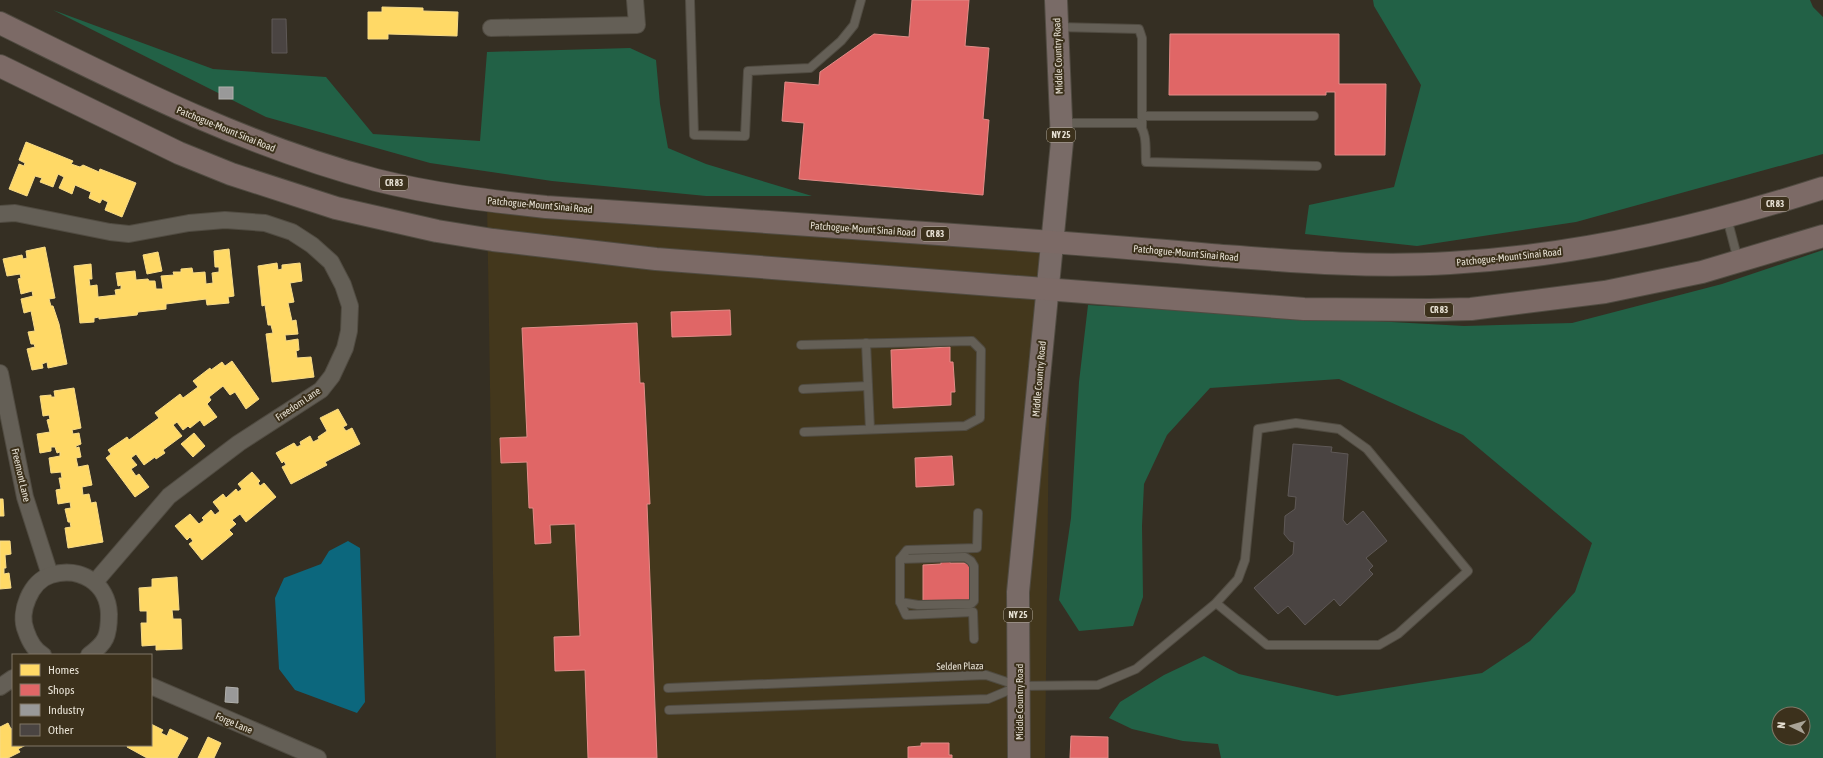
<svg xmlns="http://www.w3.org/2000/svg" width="1823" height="758" viewBox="0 0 1823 758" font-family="'Asap Condensed',sans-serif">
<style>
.built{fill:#43371c}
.green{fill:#226146;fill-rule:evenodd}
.water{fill:#0c677d}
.homes{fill:#ffd966;stroke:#f8db87}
.shops{fill:#e06666;stroke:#e28b87}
.industry{fill:#999;stroke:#b0afab}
.building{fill:#4a4442;stroke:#5f5957}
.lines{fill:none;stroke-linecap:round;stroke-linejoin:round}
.lane-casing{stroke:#504b41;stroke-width:10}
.street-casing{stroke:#504b41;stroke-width:18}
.primary-casing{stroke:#504b41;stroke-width:24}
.highway-casing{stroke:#504b41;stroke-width:24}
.lane{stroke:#645f56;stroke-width:8}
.street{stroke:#645f56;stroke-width:16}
.primary{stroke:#796b67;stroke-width:22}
.highway{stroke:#7c6a66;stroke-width:22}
.labels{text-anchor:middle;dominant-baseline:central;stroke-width:4;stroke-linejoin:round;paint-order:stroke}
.shield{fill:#3c311c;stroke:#b4ac9d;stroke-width:1}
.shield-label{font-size:9px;font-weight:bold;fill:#e7e1d4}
.street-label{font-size:10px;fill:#e7e1d4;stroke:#3c311c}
</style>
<rect width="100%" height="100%" fill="#352f23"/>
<path class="built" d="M487 200 1051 242 1045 758H496Z"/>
<g class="green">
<path d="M1373 0H1810L1813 7 1823 17V154L1576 222 1417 246 1305 234 1309 205 1394 187 1421 85 1374 6Z"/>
<path d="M53 10 213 69 326 77 373 134 480 141 487 52 630 48 656 60 660 104 668 148 706 164 812 196H706L552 181 430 163 266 117Z"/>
<path d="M1823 250V758H1221L1218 744 1183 741 1132 729 1109 718 1120 702 1164 675 1204 656 1239 674 1337 696 1482 673 1530 641 1575 592 1592 543 1463 435 1339 379 1210 388 1167 435 1144 484 1142 526 1143 597 1133 626 1079 631 1059 600 1071 518 1079 382 1088 305 1464 326 1572 323 1722 284ZM1779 714H1803V738H1779Z"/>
</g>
<path class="water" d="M348 541 360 548 365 702 357 713 295 690 279 669 275 598 284 578 321 564 329 551Z"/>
<g class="homes">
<path d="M382 7 423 8V11L458 12 457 36 388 34V39H368V12H382Z"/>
<path d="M26 142 73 161 71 164 80 167 83 165 99 172 100 169 136 183 122 217 105 210 108 202 102 199 100 203 89 198 91 192 75 185 72 194 59 188 64 177 58 174 53 187 40 182 42 178 35 176 27 196 9 189 19 164 24 166 25 163 19 160Z"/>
<path d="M45 247 55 298 49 299 51 306H53L59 324 67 364 48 368 47 362 42 364 43 368 32 370 27 349 35 347 34 344H31L28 332 35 331 31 311 24 313 21 299 33 296 32 291 21 294 18 279 21 278 20 274 7 276 3 259 22 255 23 259 27 258 26 251Z"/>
<path d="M229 249 234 296 228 297 229 303 207 305 206 299 166 304V309L138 312 137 315 99 319V317L94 318V322L80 323 74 266 91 264 92 279H89L90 286 97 285 98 297 116 295 115 290 121 289V285L118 286 116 273 135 271 136 280 148 279 149 281H155L156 289H163L161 276 174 275 173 272H181V269L192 268 193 273 205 272 206 284 213 283 212 273 219 272V267H215L214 251Z"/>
<path d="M158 252 162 271 147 274 143 255Z"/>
<path d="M277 263 278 270 282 269V265L300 263 302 281 290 283 294 302 288 303 292 321 296 320 298 334 285 335 286 341 298 339 299 350 296 351 297 358 311 357 314 377 272 382 266 334 273 333 271 325H268L265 305 262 306 258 266Z"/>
<path d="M232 361 259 399 246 409 235 392 230 395 223 386 209 397 211 400 207 404 217 417 204 426 200 420 190 428 188 426 183 430 177 422 173 425 182 436 163 450 165 453 156 459 155 457 144 465 136 454 131 458 137 465 131 469 136 476 139 474 149 487 135 497 106 458 111 454 108 450 127 437 129 440 159 418 155 413 180 394 183 398 198 387 193 381 210 368 211 370 222 362 225 366Z"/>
<path d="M74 388 81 428 72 430 73 434 79 433 81 444 76 446V448L79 447 81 457 76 458 78 467 88 465 92 485 82 487 83 495 89 494 91 503 96 502 103 542 68 548 65 528 71 527 70 522H68L65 509 71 508 70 502 58 504 56 490 61 489 59 478H62L61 472 51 473 49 458 60 456V452L57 453 55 447H51V451L40 453 37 434 50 432 47 420 50 419 49 415 43 416 40 396 51 395V397H55L54 391Z"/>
<path d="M338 409 347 425 343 427 346 431 352 428 360 444 325 462 327 465 291 484 282 467 286 465 284 461 282 463 276 453 294 443 297 447 301 445 300 442 310 436 313 442 319 439 318 437 327 431 320 418Z"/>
<path d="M194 433 205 446 193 457 181 444Z"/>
<path d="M252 472 260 481 258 483 260 486 264 483 276 497 246 522 240 514 232 520 236 524 229 530 233 534 202 560 189 544 193 541 190 537 187 540 175 526 190 514 199 524 204 520 202 518 211 510 215 515 220 511 213 502 223 494 226 498 236 489 238 492 242 489 238 484Z"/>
<path d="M0 499H3L4 516H0Z"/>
<path d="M0 541H10L11 554 5 555 6 568H4V574L9 573 11 588 0 589Z"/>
<path d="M177 577 179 610H172L173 619H181L182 649 156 650V645L142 646 141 623H147V611H140L139 588 152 587V579Z"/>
<path d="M8 723 11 729 13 728V745H26L18 749 20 752 8 758H0V727Z"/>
<path d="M151 724 163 730 161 733 167 736 170 729 188 738 177 758H147L127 747 128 745H151Z"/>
<path d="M208 737 221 743 214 758H198Z"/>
</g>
<g class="shops">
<path d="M912 0H969L965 46 989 48 983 119 989 120 983 195 799 179 804 123 782 121 785 82 819 85 820 72 874 34 909 37Z"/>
<path d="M1170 34H1339V84H1386L1385 155H1335V92H1326V95H1169Z"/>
<path d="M730 310 731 335 672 337 671 312Z"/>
<path d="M637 323 640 383H644L650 504H647L657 758H588L585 670 555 671 554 637 580 636 575 524 550 525 551 543 535 544 533 508H529L527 462 501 463 500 438 527 437 522 328Z"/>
<path d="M950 347V362H953L955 392H951V405L893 408 891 350Z"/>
<path d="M952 456 954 485 916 487 915 458Z"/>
<path d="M941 561H950V563H970V602H923V565L941 564Z"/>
<path d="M1071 736 1108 737V758H1070Z"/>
<path d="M921 743H949V755H952V758H908V747L921 746Z"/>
</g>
<g class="industry">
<rect x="219" y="87" width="14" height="12"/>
<path d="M226 687 238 688V703L225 702Z"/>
</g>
<g class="building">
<path d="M272 19H286L287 53H272Z"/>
<path d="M1293 444 1332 447 1331 452 1348 454 1343 520 1347 525 1363 511 1387 541 1366 558 1373 566 1369 570 1373 574 1340 606 1334 599 1305 625 1288 606 1278 614 1254 588 1293 554 1294 542 1290 541 1284 534 1285 516 1295 509 1296 497 1288 496Z"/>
</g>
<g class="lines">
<g class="lane-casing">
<g id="lane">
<path d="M690 0 694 135 745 136 748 71 810 68 841 41 854 25 861 0"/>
<path d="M1058 27 1139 29 1142 38V127"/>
<path d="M1142 116H1314"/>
<path d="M1061 123H1138C1148 133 1145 150 1146 162L1317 166"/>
<path d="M1727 218 1738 260"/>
<path d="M866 343 868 386"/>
<path d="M801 345 972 341 981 350 980 418 965 426 804 432"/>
<path d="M803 389 868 386 870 429"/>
<path d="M900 559 965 557 971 561 974 566V601L971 604 918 605 900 602"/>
<path d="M974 639 973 612 906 615 900 602V559L907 550 977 548 978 513"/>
<path d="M1019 686 1098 685 1136 669 1216 603 1267 645H1379L1398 634 1468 571 1367 449 1339 429 1296 423 1258 429 1245 560 1238 579 1216 603"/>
<path d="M668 688 986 675 1019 686 988 699 669 710"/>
</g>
</g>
<g class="street-casing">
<g id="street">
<path d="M491 28 637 25 635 0"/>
<path d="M0 214 15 213 110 232 129 234 189 223 225 220 265 223 292 232 312 245 331 262 343 285 350 306 349 331 345 348 332 376 321 390 239 443 169 496 95 582"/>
<path d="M0 373 25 497 50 575"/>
<path d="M43 655C34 650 29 640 26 631 18 612 31 581 51 575 80 566 108 583 109 614 109 636 106 643 89 655"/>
<path d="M151 686 318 758"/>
<path d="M0 687 13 678"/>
</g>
</g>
<g class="primary-casing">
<path id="primary" d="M1019 758 1018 592 1062 142 1056 0"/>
</g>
<g class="highway-casing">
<g id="highway">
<path d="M0 23C122 83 243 145 376 180 432 194 489 201 546 207 701 218 856 227 1011 239 1078 244 1144 249 1211 255 1290 261 1370 268 1450 263 1578 256 1702 227 1823 188"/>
<path d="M0 66 179 153 231 174 336 208 437 231 493 240 656 259 1304 309 1429 310 1471 309 1605 292 1702 272 1823 236"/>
</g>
</g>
<use href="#lane" class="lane"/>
<use href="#street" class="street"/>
<use href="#primary" class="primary"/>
<use href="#highway" class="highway"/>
</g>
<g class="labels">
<g class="shield">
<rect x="1047" y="128" width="28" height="14" rx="3"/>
<rect x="380" y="176" width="28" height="14" rx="3"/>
<rect x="1761" y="197" width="28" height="14" rx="3"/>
<rect x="921" y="227" width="28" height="14" rx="3"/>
<rect x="1425" y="303" width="28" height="14" rx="3"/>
<rect x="1004" y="608" width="28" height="14" rx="3"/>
</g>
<g class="shield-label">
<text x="1061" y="135">NY 25</text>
<text x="394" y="183">CR 83</text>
<text x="1775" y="204">CR 83</text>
<text x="935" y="234">CR 83</text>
<text x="1439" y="310">CR 83</text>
<text x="1018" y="615">NY 25</text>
</g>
<g class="street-label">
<text transform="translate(1058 56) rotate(-92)">Middle Country Road</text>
<text transform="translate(226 129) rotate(22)">Patchogue-Mount Sinai Road</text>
<text transform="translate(540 205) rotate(5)">Patchogue-Mount Sinai Road</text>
<text transform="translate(863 229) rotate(4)">Patchogue-Mount Sinai Road</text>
<text transform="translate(1186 253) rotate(5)">Patchogue-Mount Sinai Road</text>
<text transform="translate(1509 257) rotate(-6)">Patchogue-Mount Sinai Road</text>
<text transform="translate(1039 379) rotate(-85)">Middle Country Road</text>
<text transform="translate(298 404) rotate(-34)">Freedom Lane</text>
<text transform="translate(21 475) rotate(77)">Freemont Lane</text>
<text transform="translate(960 666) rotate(-1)">Selden Plaza</text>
<text transform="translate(1019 702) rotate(-90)">Middle Country Road</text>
<text transform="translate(234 723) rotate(23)">Forge Lane</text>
</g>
</g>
<rect x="12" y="654" width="140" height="92" fill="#3c311c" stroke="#807766"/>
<rect x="20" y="664" width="20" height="12" fill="#ffd966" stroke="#807766"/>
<text x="48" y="674" font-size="12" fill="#e7e1d4">Homes</text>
<rect x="20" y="684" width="20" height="12" fill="#e06666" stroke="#807766"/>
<text x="48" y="694" font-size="12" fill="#e7e1d4">Shops</text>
<rect x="20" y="704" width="20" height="12" fill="#999999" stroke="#807766"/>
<text x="48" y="714" font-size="12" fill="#e7e1d4">Industry</text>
<rect x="20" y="724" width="20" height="12" fill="#4a4442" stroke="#807766"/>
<text x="48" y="734" font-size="12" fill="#e7e1d4">Other</text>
<g transform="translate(1791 726) rotate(275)"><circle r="19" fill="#3c311c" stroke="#807766"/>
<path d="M0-3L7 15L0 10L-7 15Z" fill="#a9a396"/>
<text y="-6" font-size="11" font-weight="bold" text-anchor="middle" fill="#e7e1d4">N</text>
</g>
</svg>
